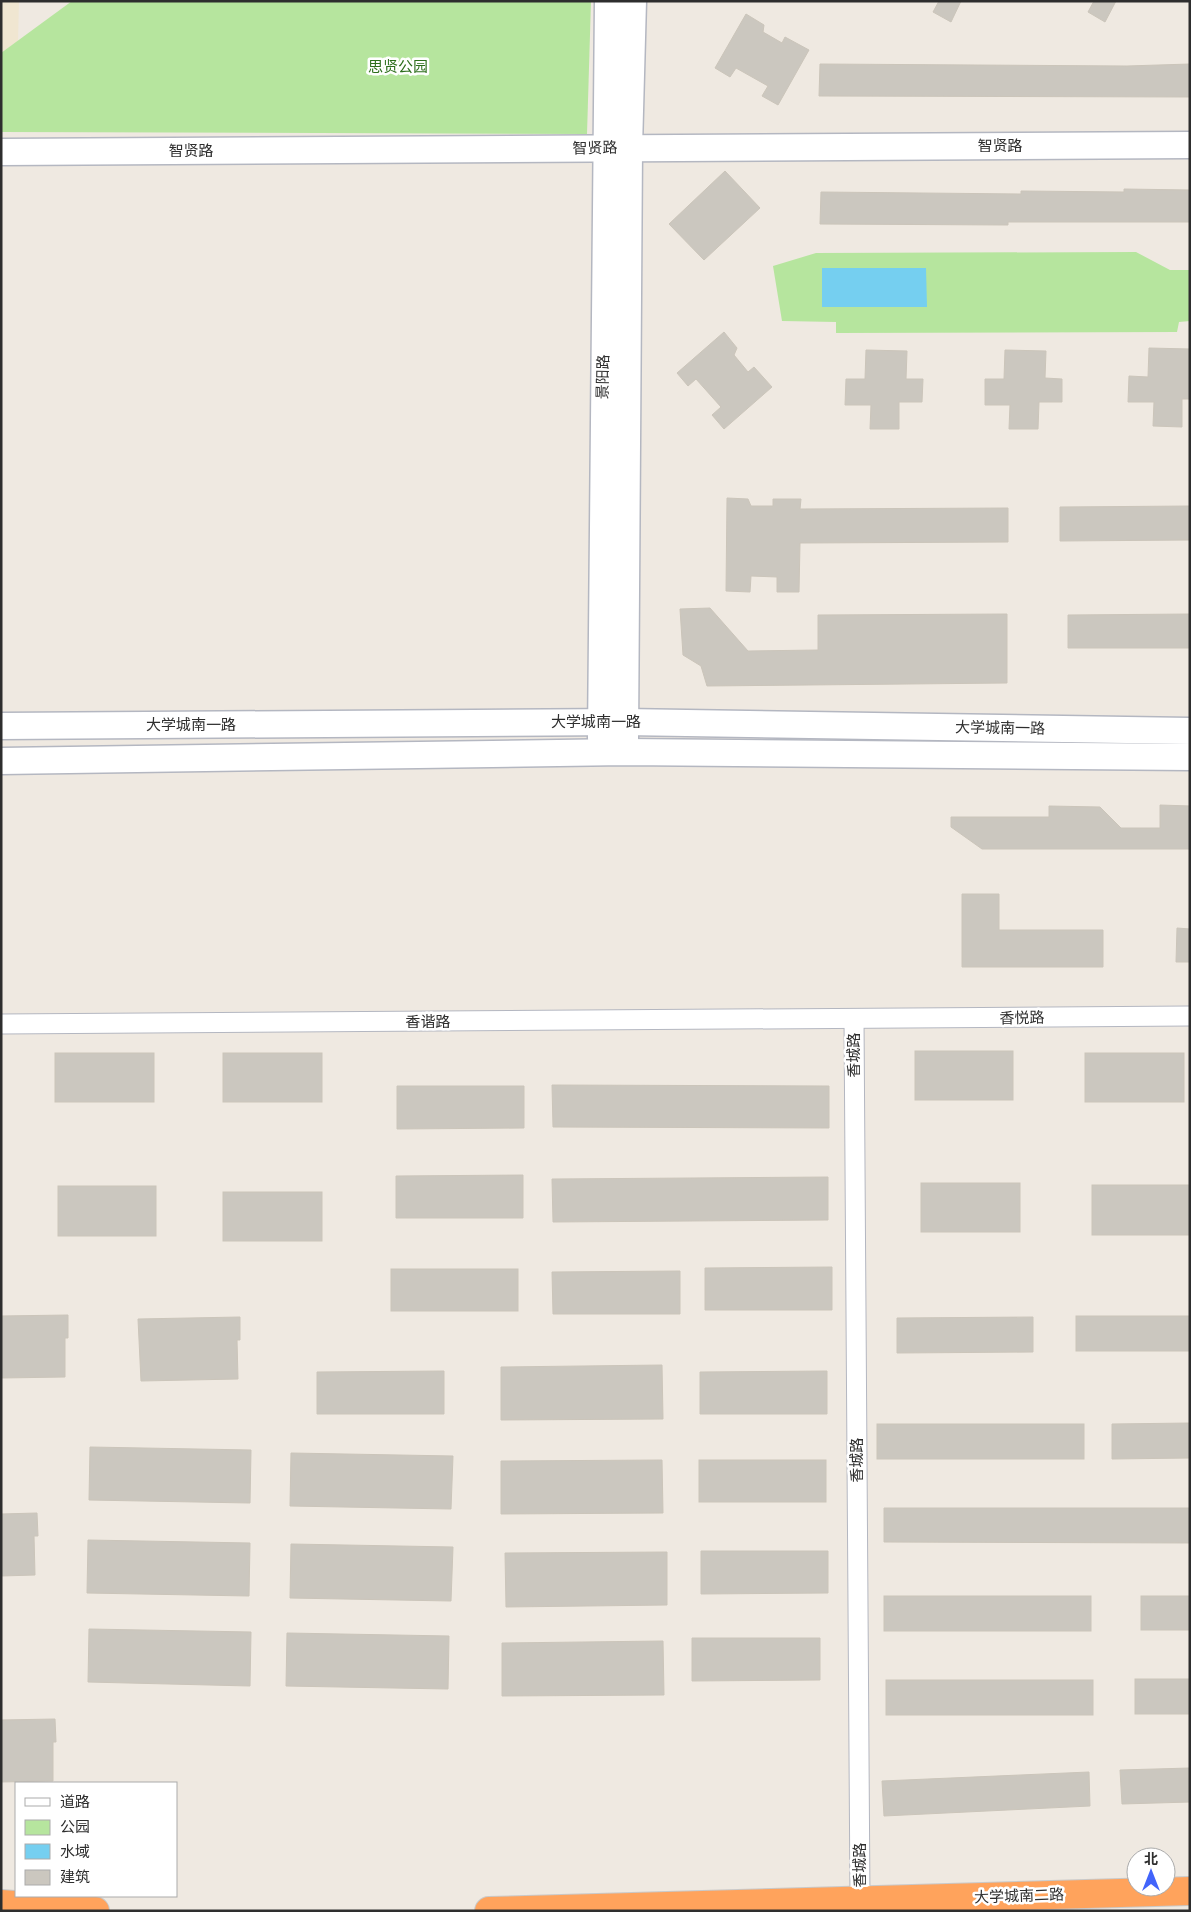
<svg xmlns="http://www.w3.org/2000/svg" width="1191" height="1912" viewBox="0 0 1191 1912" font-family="Karla,'Noto Sans SC',sans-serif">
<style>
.education{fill:#f0e6d1}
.green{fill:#b6e59e}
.water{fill:#75cff0}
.building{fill:#cbc7bf;stroke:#cbc5ba}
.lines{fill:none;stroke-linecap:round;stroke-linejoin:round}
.street-casing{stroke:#b4b7c1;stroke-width:21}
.secondary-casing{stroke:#b4b7c1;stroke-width:29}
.highway-casing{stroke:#c9c9c9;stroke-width:30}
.street{stroke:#fff;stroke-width:19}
.secondary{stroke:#fff;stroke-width:26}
.highway{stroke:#ffa35c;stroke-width:28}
.labels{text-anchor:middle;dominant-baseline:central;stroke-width:5;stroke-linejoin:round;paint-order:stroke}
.park-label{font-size:15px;fill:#2c6e1b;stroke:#fff}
.street-label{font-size:15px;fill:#2e2e2e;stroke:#fff}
</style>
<rect width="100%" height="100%" fill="#efe9e1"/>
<path class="education" d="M1 1H19L18 41 1 53Z"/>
<g class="green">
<path d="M72 1H591L587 134 1 132V53Z"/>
<path d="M1136 252 1170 270H1190V321L1179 322 1177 332 836 333V322L782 321 773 266 816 253Z"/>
</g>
<path class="water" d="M822 268H926L927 307H822Z"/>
<g class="building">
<path d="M939 1H961L951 22 933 12Z"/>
<path d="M1094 1H1116L1105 22 1088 12Z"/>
<path d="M746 14 764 25 763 32 782 43 785 37 809 50 778 105 762 96 768 86 736 68 730 77 715 68Z"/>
<path d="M820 64 1127 66 1190 64V97L819 96Z"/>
<path d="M725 171 760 208 704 260 669 224Z"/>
<path d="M1124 189 1190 190V222H1008V225L820 224 821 192 1021 194V191L1124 192Z"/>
<path d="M724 332 737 348 734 355 748 372 754 367 772 387 724 429 712 415 721 407 696 379 688 386 677 373Z"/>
<path d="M1149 348 1190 349V399H1182V427L1153 426 1154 402H1128L1129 376 1148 377Z"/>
<path d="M866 350 907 351 906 379H923L922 402H899V429H870L871 405H845L846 379H865Z"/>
<path d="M1005 350 1046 351 1045 378 1062 379V402H1039L1038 429H1009L1010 405H985V379H1004Z"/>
<path d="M727 498 748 499 751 506H773V499H801L800 509 1008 508V542L800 543 799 592H777V577L751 576 750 592 726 591Z"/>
<path d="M1190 506V540L1060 541V507Z"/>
<path d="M710 608 748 651 818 650V615L1007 614V683L707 686 701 666 683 655 680 609Z"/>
<path d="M1190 614V648H1068V615Z"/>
<path d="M1160 805 1190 806V849H982L951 827V817H1049V806L1100 807 1121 828H1160Z"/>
<path d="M962 894H999V930H1103V967H962Z"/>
<path d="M1177 928 1190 929V962H1176Z"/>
<rect x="915" y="1051" width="98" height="49"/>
<rect x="55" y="1053" width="99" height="49"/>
<rect x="223" y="1053" width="99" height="49"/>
<rect x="1085" y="1053" width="99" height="49"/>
<path d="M552 1085 829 1086V1128L553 1127Z"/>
<path d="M397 1086H524V1128L397 1129Z"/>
<path d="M523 1175V1218H396V1176Z"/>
<path d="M828 1177V1220L553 1222 552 1179Z"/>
<rect x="921" y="1183" width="99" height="49"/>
<rect x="1092" y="1185" width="98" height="50"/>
<rect x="58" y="1186" width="98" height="50"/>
<rect x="223" y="1192" width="99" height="49"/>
<path d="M832 1267V1310H705V1268Z"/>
<rect x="391" y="1269" width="127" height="42"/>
<path d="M680 1271V1314H553L552 1272Z"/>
<path d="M68 1315V1338H65V1377L1 1378V1316Z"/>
<rect x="1076" y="1316" width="114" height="35"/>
<path d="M240 1317V1340H237L238 1379 141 1381 138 1319Z"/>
<path d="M1033 1317V1352L897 1353V1318Z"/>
<path d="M662 1365 663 1419 501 1420V1367Z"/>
<path d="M444 1371V1414H317V1372Z"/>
<path d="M827 1371V1414H700V1372Z"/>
<path d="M1190 1423V1458L1112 1459V1424Z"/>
<rect x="877" y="1424" width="207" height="35"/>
<path d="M90 1447 251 1450 250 1503 89 1500Z"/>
<path d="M291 1453 453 1456 451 1509 290 1506Z"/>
<path d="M662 1460 663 1513 501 1514V1461Z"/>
<rect x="699" y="1460" width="127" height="42"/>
<path d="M884 1508H1190V1543L884 1542Z"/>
<path d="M37 1513 38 1536H34L35 1575 1 1576V1514Z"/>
<path d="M88 1540 250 1543 249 1596 87 1593Z"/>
<path d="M291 1544 453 1547 451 1601 290 1598Z"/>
<path d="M701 1551H828V1593L701 1594Z"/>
<path d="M667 1552V1605L506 1607 505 1553Z"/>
<rect x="884" y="1596" width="207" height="35"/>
<rect x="1141" y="1596" width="49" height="34"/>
<path d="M89 1629 251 1632 250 1686 88 1682Z"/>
<path d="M287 1633 449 1636 448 1689 286 1686Z"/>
<path d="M692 1638H820V1680L692 1681Z"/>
<path d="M663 1641 664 1695 502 1696V1643Z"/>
<rect x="1135" y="1679" width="55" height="35"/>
<rect x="886" y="1680" width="207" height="35"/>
<path d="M55 1719 56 1742H53V1781L1 1782V1720Z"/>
<path d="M1190 1768V1802L1122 1804 1120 1770Z"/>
<path d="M1089 1772 1090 1806 884 1816 882 1781Z"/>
</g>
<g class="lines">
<g class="street-casing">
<g id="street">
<path d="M854 1019 860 1900"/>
<path d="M1 1024 1190 1016"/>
</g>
</g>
<g class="secondary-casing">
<g id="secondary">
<path d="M1 152 1190 145"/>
<path d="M1 726 625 722 1190 731"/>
<path d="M601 738 608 1"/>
<path d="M625 739 629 148 633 1"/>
<path d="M1 761 625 752 1190 757"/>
</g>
</g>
<g class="highway-casing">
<g id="highway">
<path d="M1 1904 95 1911"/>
<path d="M489 1911 1190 1891"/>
</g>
</g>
<use href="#street" class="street"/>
<use href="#secondary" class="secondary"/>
<use href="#highway" class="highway"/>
</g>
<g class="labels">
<g class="park-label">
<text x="398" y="67">思贤公园</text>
</g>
<g class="street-label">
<text x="1000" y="146">智贤路</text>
<text transform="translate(595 148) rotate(-1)">智贤路</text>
<text x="191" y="151">智贤路</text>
<text transform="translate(603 377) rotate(-89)">景阳路</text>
<text x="596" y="722">大学城南一路</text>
<text x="191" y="725">大学城南一路</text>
<text transform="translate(1000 728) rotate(1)">大学城南一路</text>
<text transform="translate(1022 1018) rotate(-1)">香悦路</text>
<text x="428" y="1022">香谐路</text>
<text transform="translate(854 1055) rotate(-90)">香城路</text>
<text transform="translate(857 1460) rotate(-90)">香城路</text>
<text transform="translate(860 1865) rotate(-90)">香城路</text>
<text transform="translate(1019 1896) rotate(-2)">大学城南二路</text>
</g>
</g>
<rect width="1191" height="1912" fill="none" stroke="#2e2e2e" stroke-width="5"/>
<rect x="15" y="1782" width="162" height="115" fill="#ffffff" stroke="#ababab"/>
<rect x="25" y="1798" width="25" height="8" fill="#ffffff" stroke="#ababab"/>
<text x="60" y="1807" font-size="15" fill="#2e2e2e">道路</text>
<rect x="25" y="1820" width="25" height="15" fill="#b6e59e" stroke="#ababab"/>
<text x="60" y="1832" font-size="15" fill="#2e2e2e">公园</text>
<rect x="25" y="1844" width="25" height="15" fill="#75cff0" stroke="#ababab"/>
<text x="60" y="1857" font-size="15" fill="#2e2e2e">水域</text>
<rect x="25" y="1870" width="25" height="15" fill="#cbc7bf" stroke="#ababab"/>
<text x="60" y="1882" font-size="15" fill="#2e2e2e">建筑</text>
<g transform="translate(1151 1872)"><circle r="24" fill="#ffffff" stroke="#ababab"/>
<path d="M0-4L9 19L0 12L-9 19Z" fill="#4264fb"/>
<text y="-8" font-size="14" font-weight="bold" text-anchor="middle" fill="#2e2e2e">北</text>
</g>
</svg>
